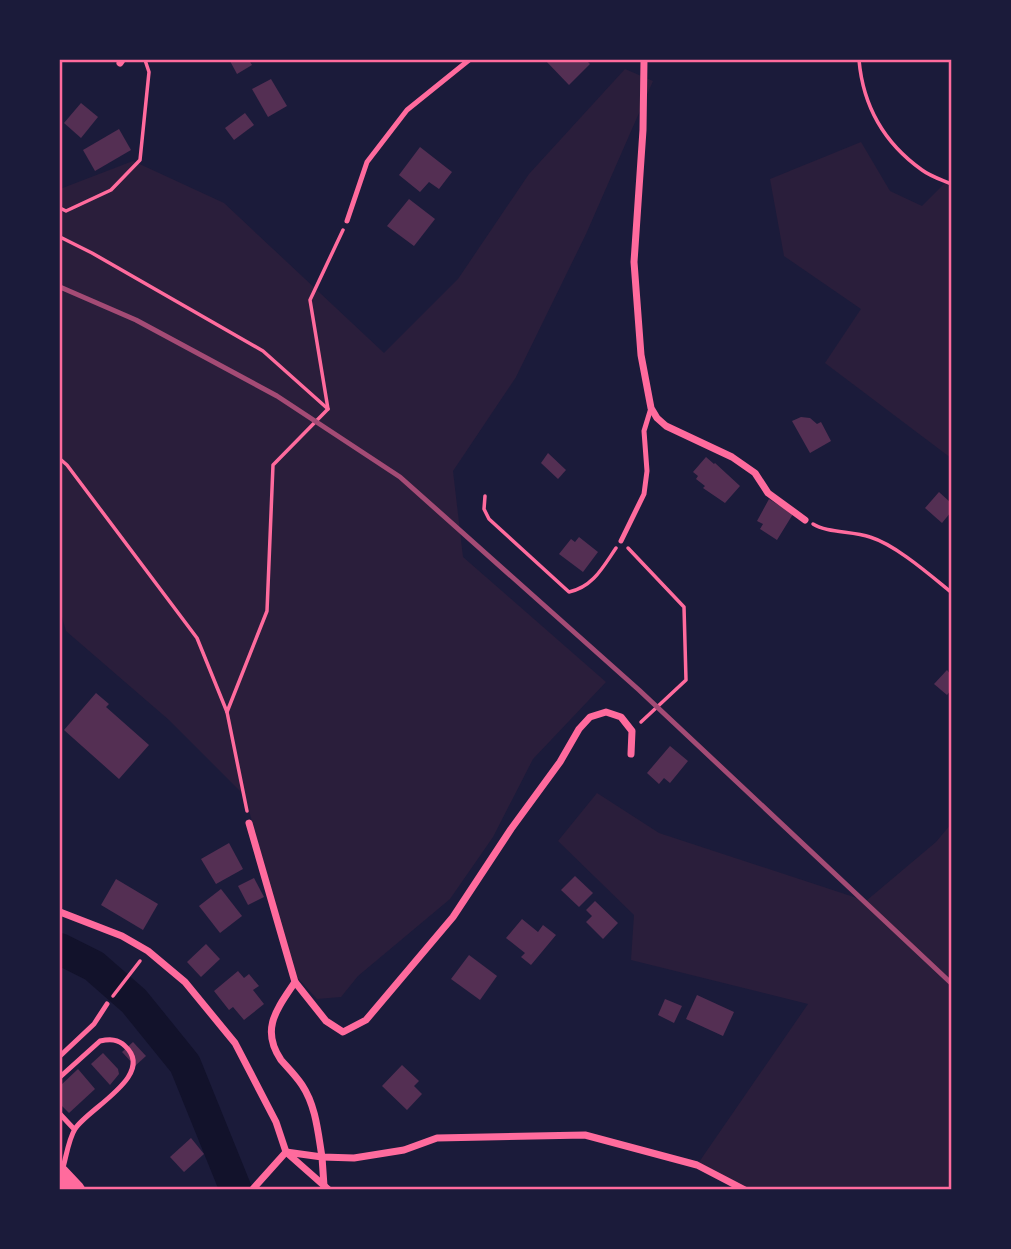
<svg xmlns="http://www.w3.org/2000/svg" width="1011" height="1249" viewBox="0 0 1011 1249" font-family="'PT Sans',sans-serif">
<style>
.green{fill:#2a1e3b}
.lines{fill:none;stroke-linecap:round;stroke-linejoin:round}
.river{stroke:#12122b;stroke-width:32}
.building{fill:#542f53}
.path{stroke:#ff6b9d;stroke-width:3.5}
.service{stroke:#ff6b9d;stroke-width:5}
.minor{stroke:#ff6b9d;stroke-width:7}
.primary{stroke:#ff6b9d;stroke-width:18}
.rail{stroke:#a44b75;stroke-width:5}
.neatline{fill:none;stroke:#ff6b9d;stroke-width:2.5}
</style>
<rect width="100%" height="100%" fill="#1b1b3a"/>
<g class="green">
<path d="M625 69 653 81 586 234 516 377 453 471 463 557 606 682 533 759 493 837 450 899 358 976 341 997 317 999 295 975 245 796 169 720 66 631 60 610V189L133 161 224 203 384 353 458 279 529 174Z"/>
<path d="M861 142 890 191 922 206 951 177V458L825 363 861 309 784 256 770 179Z"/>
<path d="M597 793 659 833 866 901 936 842 951 824V1189H745L697 1165 808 1004 631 960 634 915 558 841Z"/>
</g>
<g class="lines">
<path class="river" d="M60 949 94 966 134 1001 185 1064 236 1190"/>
</g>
<g class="building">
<path d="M232 60H249L252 65 237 74 230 61Z"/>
<path d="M545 60H586L590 64 569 85Z"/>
<path d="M271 79 287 106 268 117 252 89Z"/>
<path d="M81 103 98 117 81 138 64 123Z"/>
<path d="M245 113 254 125 234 140 225 128Z"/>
<path d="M119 129 131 150 95 171 83 150Z"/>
<path d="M420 147 452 172 439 189 429 182 420 192 399 175Z"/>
<path d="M409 199 435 219 414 246 387 226Z"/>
<path d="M801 417 810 418 817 424 821 422 831 441 810 453 792 421Z"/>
<path d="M548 453 566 470 558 479 541 463Z"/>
<path d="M706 457 714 464 715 463 740 486 725 503 703 488 705 486 696 479 698 476 693 472Z"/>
<path d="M939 492 951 503V512L942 523 925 508Z"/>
<path d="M769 499 793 514 777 540 760 529 763 524 757 521Z"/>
<path d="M579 537 598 552 583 572 559 554 571 539 575 542Z"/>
<path d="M947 670 951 675V690L947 695 934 684Z"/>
<path d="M96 693 109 704 106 707 149 745 119 779 64 730Z"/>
<path d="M670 746 688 761 670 783 664 778 659 784 647 773Z"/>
<path d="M229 843 243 869 216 884 201 859Z"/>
<path d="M575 876 593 893 579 907 561 890Z"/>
<path d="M254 878 264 897 248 905 238 886Z"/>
<path d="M116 879 158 904 143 930 101 905Z"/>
<path d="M221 889 242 916 220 933 199 906Z"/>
<path d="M595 901 618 923 603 939 586 922 592 916 586 910Z"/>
<path d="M522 919 538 932 543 925 556 935 531 965 521 957 525 953 506 938Z"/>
<path d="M206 944 220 959 201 977 187 962Z"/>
<path d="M469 955 497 976 480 1000 451 979Z"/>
<path d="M238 971 244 978 249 974 259 986 253 990 264 1004 244 1020 233 1007 229 1010 214 991Z"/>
<path d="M697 995 734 1012 723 1036 686 1019Z"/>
<path d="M665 999 682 1006 674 1023 658 1015Z"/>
<path d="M133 1042 146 1056 135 1066 122 1052Z"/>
<path d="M103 1053 118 1069 119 1074 110 1085 91 1064Z"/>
<path d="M402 1065 419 1081 414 1086 422 1094 407 1110 382 1086Z"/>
<path d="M78 1069 95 1089 69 1113 60 1104V1086Z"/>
<path d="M191 1138 204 1154 184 1172 170 1157Z"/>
</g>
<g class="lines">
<g class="path">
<path d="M859 60C863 105 884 143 922 170 930 176 942 180 951 184"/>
<path d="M60 208 66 211 111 190 140 160 149 72 145 60"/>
<path d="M60 237 92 253 263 351 328 409"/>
<path d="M60 459 67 465 197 638 227 712 247 811"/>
<path d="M485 496 484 509 489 519 569 592C593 587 603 567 616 548"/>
<path d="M813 524C827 533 852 531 870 537 896 545 930 575 951 592"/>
<path d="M628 548 684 607 686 680 641 722"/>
<path d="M227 712 267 611 273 465 328 409 310 300 343 230"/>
<path d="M113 996 140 961"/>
</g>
<g class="service">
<path d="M347 221 367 162 407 110 469 60"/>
<path d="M621 541 644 494 647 471 644 431 651 408"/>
<path d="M60 1056 94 1024 107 1004"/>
<path d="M60 1077 100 1041C110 1039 118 1039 125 1046 157 1075 87 1109 75 1129 68 1140 66 1159 62 1171"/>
<path d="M60 1114 74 1129"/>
</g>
<g class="minor">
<path d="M644 60 643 130 634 262 641 355 651 408 657 418 666 426 732 457 755 473 768 493 805 520"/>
<path d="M120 63 122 60"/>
<path d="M249 823 295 982C277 1009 260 1029 281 1060 288 1068 296 1076 302 1085 316 1106 318 1133 322 1157L354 1158 404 1150 437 1138 585 1135 697 1165 745 1190"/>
<path d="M60 912 122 936 148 951 185 982 235 1043 276 1122 286 1152 329 1190"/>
<path d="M295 982 326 1021 343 1032 366 1020 453 917 511 829 560 762 579 729 590 717 606 712 621 717 632 731 631 754"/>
<path d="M252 1190 286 1152 322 1157 324 1186"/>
</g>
<path class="primary" d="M60 1173 76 1190"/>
<path class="rail" d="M60 287 136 320 277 396 400 477 639 690 951 983"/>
</g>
<rect width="1011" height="1249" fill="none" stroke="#1b1b3a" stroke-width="122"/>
<rect x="61" y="61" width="889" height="1127" class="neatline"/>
</svg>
